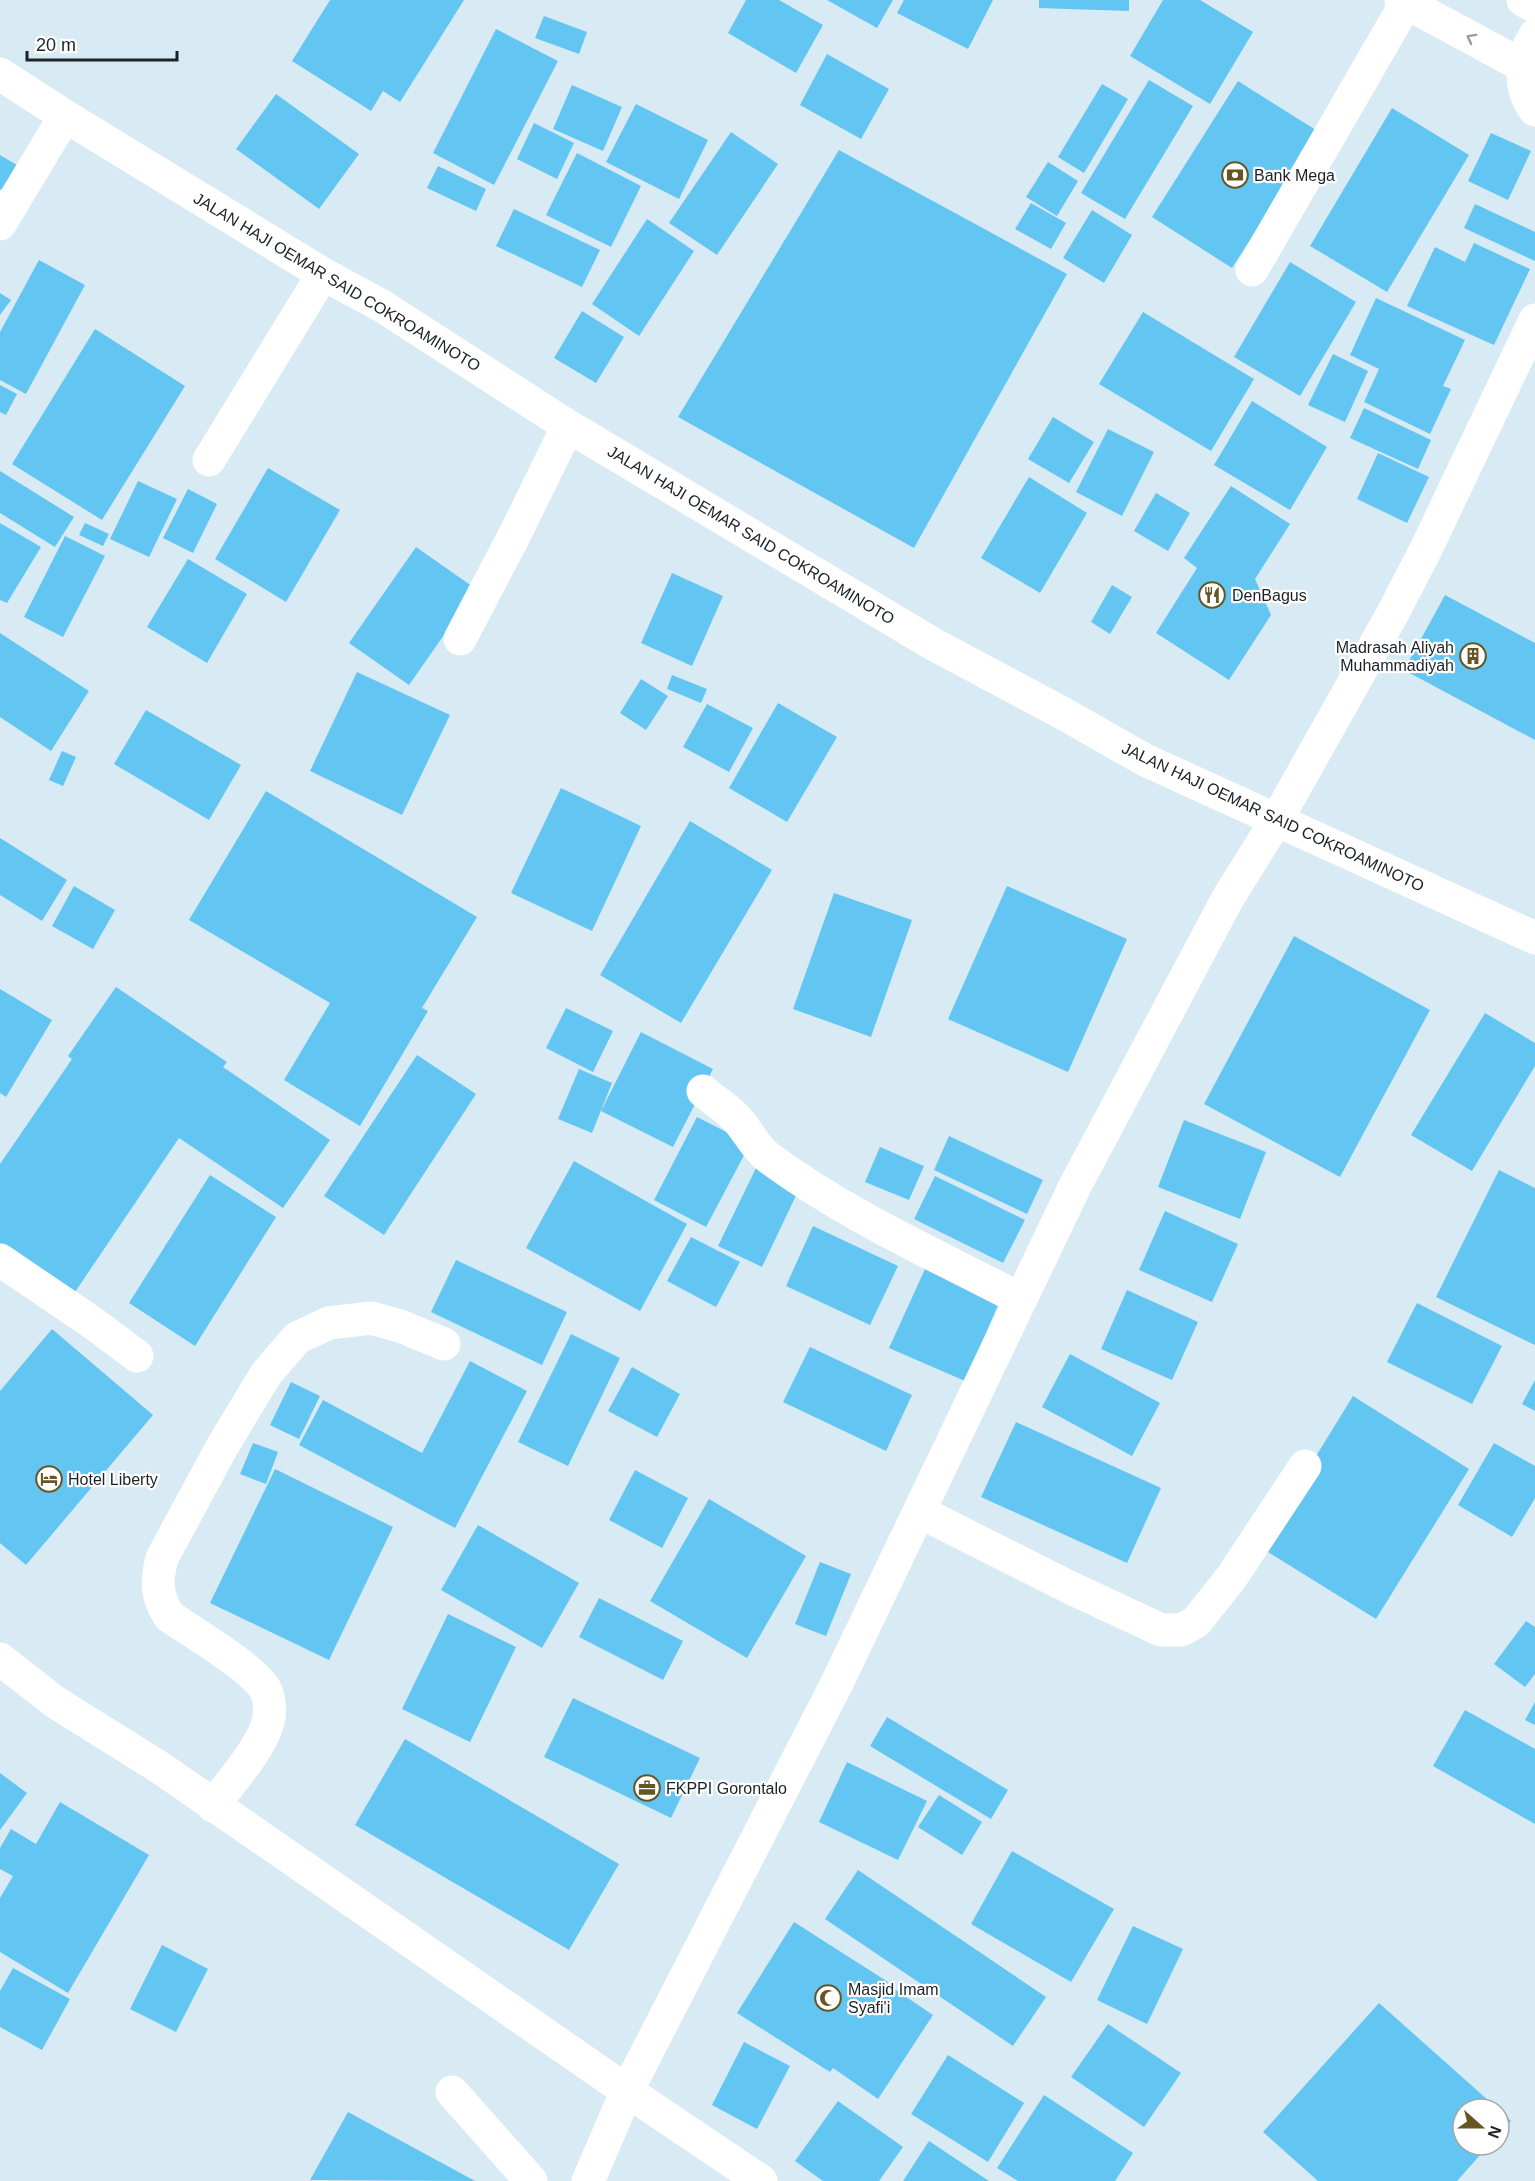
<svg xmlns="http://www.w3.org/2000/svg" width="1535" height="2181" viewBox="0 0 1535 2181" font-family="Arial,sans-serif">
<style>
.building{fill:#63c5f1}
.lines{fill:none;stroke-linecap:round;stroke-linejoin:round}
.minor{stroke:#fff;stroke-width:33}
.highway{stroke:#fff;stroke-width:33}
.oneway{stroke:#999c9d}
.labels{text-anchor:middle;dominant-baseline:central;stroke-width:4.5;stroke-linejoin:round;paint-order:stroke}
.poi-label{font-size:16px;fill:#1c2226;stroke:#fff;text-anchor:start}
.street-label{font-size:16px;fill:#1c2226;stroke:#fff}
</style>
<rect width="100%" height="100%" fill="#d8ebf4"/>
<g class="building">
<path d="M330 0H464L400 102 383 91 371 111 292 61Z"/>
<path d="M746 0H779L823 25 796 73 728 33Z"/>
<path d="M827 0H893L877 28Z"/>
<path d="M904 0H993L968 49 897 13Z"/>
<path d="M1039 0H1129V11L1039 8Z"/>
<path d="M1163 0H1200L1253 32 1210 104 1130 56Z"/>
<path d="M544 16 587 32 579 54 535 38Z"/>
<path d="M496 29 558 61 494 185 433 153Z"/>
<path d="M827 54 889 89 861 139 800 105Z"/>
<path d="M1149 80 1193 106 1125 219 1081 193Z"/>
<path d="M1238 81 1319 132 1232 268 1152 217Z"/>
<path d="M1102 84 1128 99 1084 173 1058 157Z"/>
<path d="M572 85 622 107 603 151 553 129Z"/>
<path d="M276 94 359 154 319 209 236 149Z"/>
<path d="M636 104 708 140 679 199 606 162Z"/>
<path d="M1392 108 1469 155 1387 292 1310 246Z"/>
<path d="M534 123 574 143 557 179 517 159Z"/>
<path d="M731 132 778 164 717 255 669 223Z"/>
<path d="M1491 133 1531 151 1508 200 1468 181Z"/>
<path d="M839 150 1067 274 914 548 678 417Z"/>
<path d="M577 153 641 186 611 247 546 215Z"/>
<path d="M0 155 27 171 12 197 0 189Z"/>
<path d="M1048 162 1078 181 1057 216 1026 197Z"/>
<path d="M438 166 486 189 476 211 427 188Z"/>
<path d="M1031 203 1066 223 1051 249 1015 229Z"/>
<path d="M1475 204 1535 232V261L1464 228Z"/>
<path d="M514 209 600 250 582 287 496 246Z"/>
<path d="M1092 210 1132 235 1104 283 1063 258Z"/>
<path d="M647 219 694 251 639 336 592 304Z"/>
<path d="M1474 243 1530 269 1494 345 1407 306 1435 247 1465 262Z"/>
<path d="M39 260 85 285 26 394 0 380V332Z"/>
<path d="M1290 262 1356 302 1300 396 1234 357Z"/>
<path d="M0 293 11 300 0 315Z"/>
<path d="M1376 298 1465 340 1443 386 1451 389 1430 434 1364 402 1379 369 1350 355Z"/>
<path d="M582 311 624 337 596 383 554 358Z"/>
<path d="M1143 312 1254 379 1211 451 1099 384Z"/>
<path d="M95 329 185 386 102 520 12 464Z"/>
<path d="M1333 354 1368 371 1345 422 1308 405Z"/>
<path d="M0 385 17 394 6 415 0 412Z"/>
<path d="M1252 401 1327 447 1290 510 1214 465Z"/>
<path d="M1364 408 1431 440 1418 469 1350 438Z"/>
<path d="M1053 417 1094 442 1069 483 1028 459Z"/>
<path d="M1108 429 1154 452 1122 516 1076 492Z"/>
<path d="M1378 453 1429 477 1407 523 1357 499Z"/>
<path d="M268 468 340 510 286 602 215 559Z"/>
<path d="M0 471 74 517 55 547 0 513Z"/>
<path d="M1029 477 1087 513 1040 593 981 558Z"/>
<path d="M138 481 177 499 149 557 110 539Z"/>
<path d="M1231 486 1290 524 1255 579 1271 615 1229 680 1156 633 1197 568 1184 558Z"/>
<path d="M188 489 217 504 193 553 163 538Z"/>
<path d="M1156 493 1190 513 1168 551 1134 531Z"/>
<path d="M0 523 41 547 7 603 0 600Z"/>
<path d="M85 523 109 534 103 546 79 535Z"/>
<path d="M65 536 105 556 63 637 24 617Z"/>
<path d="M416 547 476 589 409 685 349 643Z"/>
<path d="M188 559 247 594 207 663 147 627Z"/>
<path d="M672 573 723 596 692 666 641 643Z"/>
<path d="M1112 585 1132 597 1110 634 1091 622Z"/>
<path d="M1445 595 1535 643V740L1404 670Z"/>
<path d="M0 633 89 691 51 751 0 717Z"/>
<path d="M357 672 450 715 402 815 310 771Z"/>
<path d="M672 675 707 689 701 703 667 689Z"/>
<path d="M641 679 668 696 646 730 620 713Z"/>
<path d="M778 703 837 737 787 822 729 788Z"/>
<path d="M707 704 753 728 729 772 683 747Z"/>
<path d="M146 710 241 765 209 820 114 764Z"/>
<path d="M62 751 76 757 63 786 49 780Z"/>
<path d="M561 788 641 826 592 931 511 893Z"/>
<path d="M266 791 477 917 422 1008 428 1011 360 1126 284 1080 330 1003 189 920Z"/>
<path d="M690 821 772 870 681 1023 600 975Z"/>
<path d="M0 838 67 880 42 921 0 895Z"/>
<path d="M74 886 115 910 93 949 52 926Z"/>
<path d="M1007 886 1127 939 1068 1072 948 1019Z"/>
<path d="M834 893 912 920 871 1037 793 1009Z"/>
<path d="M1294 936 1430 1010 1340 1177 1204 1104Z"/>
<path d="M116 987 227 1062 223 1067 330 1140 283 1208 179 1138 71 1298 0 1250V1164L72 1059 68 1056Z"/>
<path d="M0 989 52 1020 6 1097 0 1093Z"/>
<path d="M566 1008 613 1031 593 1072 546 1048Z"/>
<path d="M1485 1013 1535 1043V1066L1472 1171 1411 1135Z"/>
<path d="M641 1032 713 1069 673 1147 601 1111Z"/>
<path d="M417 1055 476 1094 384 1235 324 1196Z"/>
<path d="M579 1069 612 1083 592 1133 558 1119Z"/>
<path d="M697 1117 750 1144 706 1227 654 1200Z"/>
<path d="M1184 1120 1266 1152 1240 1219 1158 1187Z"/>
<path d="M949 1136 1043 1180 1027 1214 934 1170Z"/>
<path d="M880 1147 924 1166 909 1200 865 1182Z"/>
<path d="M574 1161 687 1224 640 1311 526 1248Z"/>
<path d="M758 1164 801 1185 762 1267 718 1246Z"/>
<path d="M1499 1170 1535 1188V1345L1436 1297Z"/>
<path d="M210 1175 276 1217 195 1346 129 1303Z"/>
<path d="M935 1176 1025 1220 1003 1263 914 1219Z"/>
<path d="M1165 1211 1238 1244 1212 1302 1139 1270Z"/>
<path d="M813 1226 898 1266 870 1325 786 1286Z"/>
<path d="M691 1237 740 1262 716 1307 667 1281Z"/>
<path d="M456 1260 567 1312 542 1365 431 1312Z"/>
<path d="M925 1269 999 1303 965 1381 889 1348Z"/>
<path d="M1127 1290 1198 1322 1172 1380 1101 1349Z"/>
<path d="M1417 1303 1502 1346 1472 1404 1387 1362Z"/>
<path d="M52 1329 153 1415 26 1565 0 1543V1391Z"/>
<path d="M571 1334 620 1358 568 1466 518 1442Z"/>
<path d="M810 1347 912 1395 886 1451 783 1402Z"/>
<path d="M1070 1354 1160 1403 1132 1456 1042 1407Z"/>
<path d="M470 1361 527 1391 455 1528 299 1445 323 1400 422 1453Z"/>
<path d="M632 1367 680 1394 657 1437 608 1411Z"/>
<path d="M1535 1380V1411L1522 1404Z"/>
<path d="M291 1382 320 1396 299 1439 270 1425Z"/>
<path d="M1353 1396 1469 1469 1376 1619 1260 1547Z"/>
<path d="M1016 1422 1161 1488 1127 1563 981 1497Z"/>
<path d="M253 1443 278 1452 266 1484 240 1474Z"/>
<path d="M1494 1443 1535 1466V1498L1512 1537 1458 1505Z"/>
<path d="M275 1469 393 1527 329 1660 210 1603Z"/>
<path d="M635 1470 688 1498 662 1548 609 1520Z"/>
<path d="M709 1499 806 1556 747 1658 650 1601Z"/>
<path d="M478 1525 579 1583 542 1648 441 1590Z"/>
<path d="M820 1562 851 1574 826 1636 795 1624Z"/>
<path d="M599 1598 683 1641 663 1680 579 1637Z"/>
<path d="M448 1614 516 1647 470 1742 402 1709Z"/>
<path d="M1526 1621 1535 1627V1674L1525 1687 1494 1664Z"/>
<path d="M573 1698 700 1758 671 1818 544 1757Z"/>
<path d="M1535 1702V1725L1525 1720Z"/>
<path d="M1465 1710 1535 1749V1824L1433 1766Z"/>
<path d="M887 1717 1008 1790 991 1819 870 1746Z"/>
<path d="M405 1739 619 1864 569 1950 355 1825Z"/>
<path d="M847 1762 927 1801 898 1860 819 1822Z"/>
<path d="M0 1773 27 1793 0 1830Z"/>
<path d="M939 1795 982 1822 962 1855 918 1827Z"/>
<path d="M60 1802 149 1855 68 1993 0 1952V1898L13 1876 0 1869V1848L11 1829 36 1844Z"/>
<path d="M1012 1851 1114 1909 1071 1982 971 1924Z"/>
<path d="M858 1870 1046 1997 1013 2046 825 1919Z"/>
<path d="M794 1922 888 1982 887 1984 933 2015 878 2099 833 2068 830 2072 737 2013Z"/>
<path d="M1133 1926 1183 1949 1147 2024 1097 2000Z"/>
<path d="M162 1945 208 1969 176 2032 130 2009Z"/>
<path d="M13 1968 70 1999 42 2050 0 2027V1991Z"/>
<path d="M1379 2003 1498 2109H1463V2145H1489L1457 2181H1318L1263 2132Z"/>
<path d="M1108 2024 1181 2073 1144 2127 1071 2077Z"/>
<path d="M744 2042 790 2066 757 2129 712 2105Z"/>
<path d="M948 2055 1024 2103 988 2162 911 2114Z"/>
<path d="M1044 2095 1133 2153 1115 2181H1018L997 2168Z"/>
<path d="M838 2101 903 2147 879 2181H823L795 2161Z"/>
<path d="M1499 2110 1511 2121 1499 2134Z"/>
<path d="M348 2112 475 2181 310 2180Z"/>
<path d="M929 2141 989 2181H903Z"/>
</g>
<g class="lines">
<g class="minor">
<path d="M0 74 65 116 323 274 382 306 568 426 933 644 1066 715 1145 760 1535 938"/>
<path d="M0 224 65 116"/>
<path d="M1252 270 1406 3"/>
<path d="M209 460 323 274"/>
<path d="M460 639 514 536 568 426"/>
<path d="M703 1091C713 1100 725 1107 735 1117 748 1130 754 1147 769 1158 846 1215 936 1255 1020 1299"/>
<path d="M0 1260 93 1323 137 1356"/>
<path d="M920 1512 1071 1588 1161 1630H1181L1196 1622 1231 1578 1305 1466"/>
<path d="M0 1659 55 1702 159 1767 627 2091 761 2181"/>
<path d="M213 1806C230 1782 258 1753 267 1725 271 1715 270 1698 265 1689 252 1667 193 1633 169 1616 156 1595 156 1582 162 1558L222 1447 266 1374 297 1338 329 1323 371 1318 400 1326 444 1344"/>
<path d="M452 2092 531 2181"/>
<path d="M588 2181 627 2091 836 1685 1075 1186 1228 898 1276 821 1393 613 1427 547 1535 320"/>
</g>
<g class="highway">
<path d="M1401 0 1523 66"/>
<path d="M1523 0 1535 7"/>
<path d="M1535 35C1520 58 1518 88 1535 110"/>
</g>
</g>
<defs><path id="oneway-chevron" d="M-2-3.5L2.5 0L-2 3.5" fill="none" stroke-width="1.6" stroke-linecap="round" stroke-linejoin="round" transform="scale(1.5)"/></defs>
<use class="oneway" href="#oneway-chevron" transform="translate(1471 38) rotate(-151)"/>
<defs>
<g id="bank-ring" transform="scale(1.35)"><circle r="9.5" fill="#fff" stroke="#655623" stroke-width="1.5"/><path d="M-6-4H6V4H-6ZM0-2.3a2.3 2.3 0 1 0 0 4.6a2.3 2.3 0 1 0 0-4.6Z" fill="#655623"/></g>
<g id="restaurant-ring" transform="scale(1.35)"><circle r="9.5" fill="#fff" stroke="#655623" stroke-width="1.5"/><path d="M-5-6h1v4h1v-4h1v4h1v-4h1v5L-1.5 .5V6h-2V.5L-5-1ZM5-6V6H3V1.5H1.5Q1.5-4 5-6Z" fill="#655623"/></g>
<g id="building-ring" transform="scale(1.35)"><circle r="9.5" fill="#fff" stroke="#655623" stroke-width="1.5"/><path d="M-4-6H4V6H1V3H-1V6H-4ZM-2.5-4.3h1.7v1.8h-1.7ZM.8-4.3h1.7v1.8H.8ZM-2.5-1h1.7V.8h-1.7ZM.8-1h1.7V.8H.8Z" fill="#655623"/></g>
<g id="hotel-ring" transform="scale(1.35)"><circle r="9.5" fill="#fff" stroke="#655623" stroke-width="1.5"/><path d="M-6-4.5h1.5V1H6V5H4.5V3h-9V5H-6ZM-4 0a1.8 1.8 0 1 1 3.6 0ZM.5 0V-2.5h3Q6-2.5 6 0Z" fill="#655623"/></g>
<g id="office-ring" transform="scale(1.35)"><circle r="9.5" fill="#fff" stroke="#655623" stroke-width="1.5"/><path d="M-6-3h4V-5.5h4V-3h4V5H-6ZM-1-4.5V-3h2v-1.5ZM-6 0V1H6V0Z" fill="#655623"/></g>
<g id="mosque-ring" transform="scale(1.35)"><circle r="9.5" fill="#fff" stroke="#655623" stroke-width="1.5"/><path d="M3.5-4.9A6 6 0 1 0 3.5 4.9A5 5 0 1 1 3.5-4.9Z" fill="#655623"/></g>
</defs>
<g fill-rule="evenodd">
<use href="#bank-ring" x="1235" y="175"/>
<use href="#restaurant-ring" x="1212" y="595"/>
<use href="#building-ring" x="1473" y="656"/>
<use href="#hotel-ring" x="49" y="1479"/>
<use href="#office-ring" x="647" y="1788"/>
<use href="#mosque-ring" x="828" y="1998"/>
</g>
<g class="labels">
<g class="poi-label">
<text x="1254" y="175">Bank Mega</text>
<text x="1232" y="595">DenBagus</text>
<text x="1454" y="647" text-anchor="end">Madrasah Aliyah<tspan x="1454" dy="18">Muhammadiyah</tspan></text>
<text x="68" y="1479">Hotel Liberty</text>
<text x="666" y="1788">FKPPI Gorontalo</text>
<text x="848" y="1989">Masjid Imam<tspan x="848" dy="18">Syafi'i</tspan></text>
</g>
<g class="street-label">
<text transform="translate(337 282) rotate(31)">JALAN HAJI OEMAR SAID COKROAMINOTO</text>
<text transform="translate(751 535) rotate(31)">JALAN HAJI OEMAR SAID COKROAMINOTO</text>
<text transform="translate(1273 817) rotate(25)">JALAN HAJI OEMAR SAID COKROAMINOTO</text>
</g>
</g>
<g transform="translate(1481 2127) rotate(111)"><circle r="28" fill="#ffffff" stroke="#a4a7a8" stroke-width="1.5"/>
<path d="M0-4.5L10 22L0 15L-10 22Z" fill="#655623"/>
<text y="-9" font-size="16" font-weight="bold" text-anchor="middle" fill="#1c2226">N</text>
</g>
<path d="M27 51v9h150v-9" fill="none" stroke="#1c2226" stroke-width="3"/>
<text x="36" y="51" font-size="18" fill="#1c2226" stroke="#ffffff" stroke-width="4.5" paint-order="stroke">20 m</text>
</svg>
